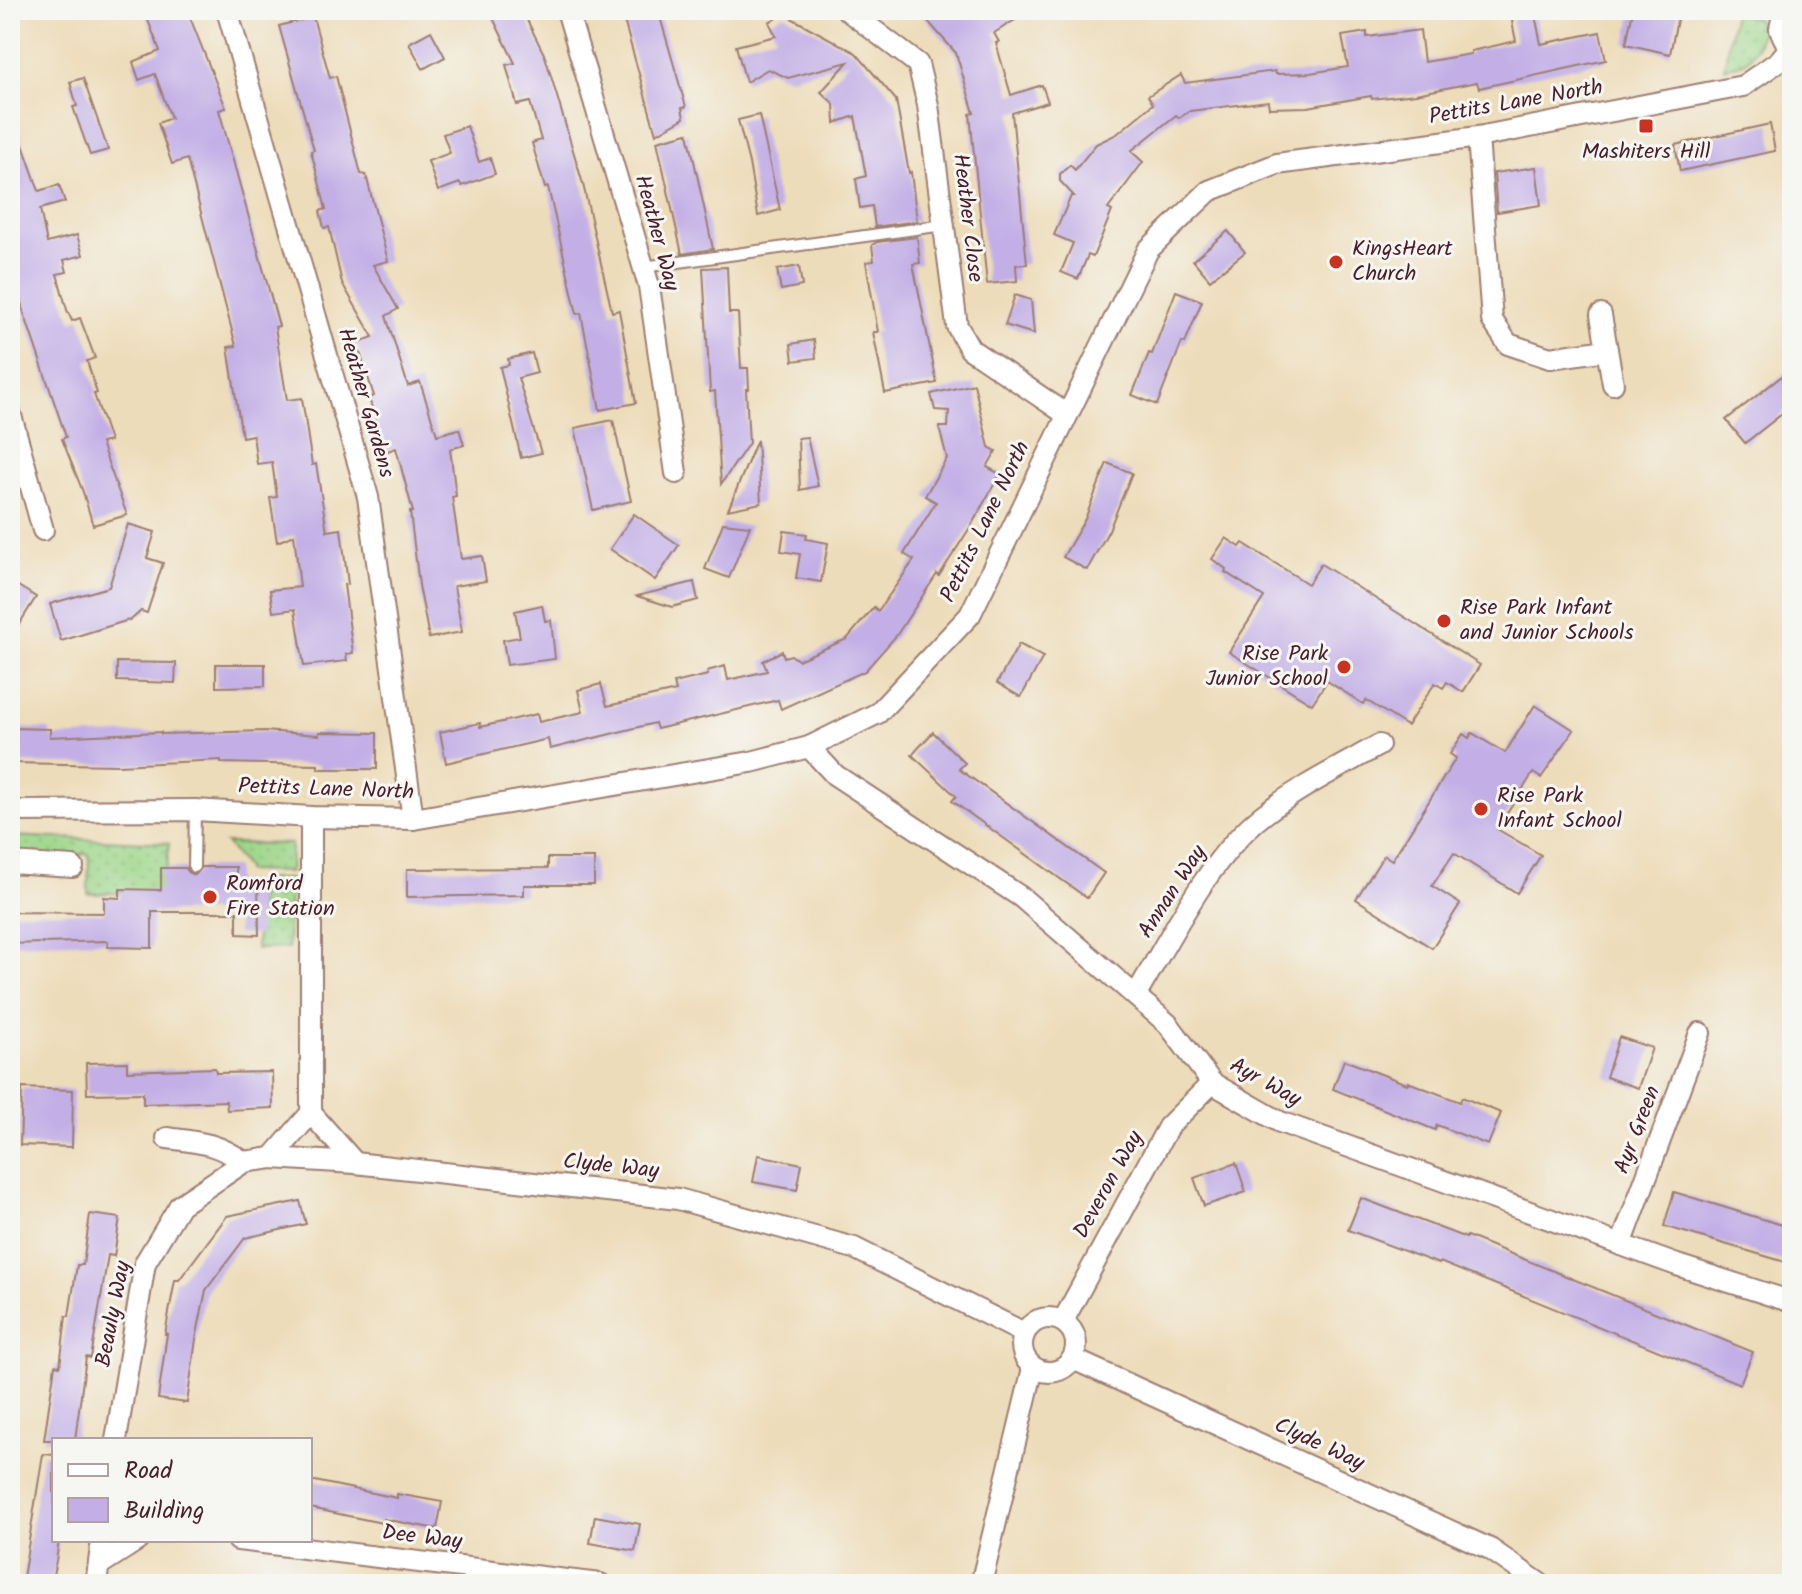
<svg xmlns="http://www.w3.org/2000/svg" width="1802" height="1594" viewBox="0 0 1802 1594" font-family="Kalam,sans-serif">
<style>
.grass{fill:url(#grass-dots);stroke:#737a5a;stroke-width:2}
.building{fill:#c3afe6}
.lines{fill:none;stroke-linecap:round;stroke-linejoin:round}
.lane-casing{stroke:#9c7e72;stroke-width:14}
.street-casing{stroke:#9c7e72;stroke-width:24}
.secondary-casing{stroke:#9c7e72;stroke-width:32}
.lane{stroke:#fff;stroke-width:10}
.street{stroke:#fff;stroke-width:20}
.secondary{stroke:#fff;stroke-width:28}
.poi-dot{fill:#c8321e;stroke:#f6f6f2;stroke-width:3}
.labels{text-anchor:middle;dominant-baseline:central;stroke-width:6;stroke-linejoin:round;paint-order:stroke}
.street-label{font-size:22px;fill:#4a1f2b;stroke:#f6f6f2}
.poi-label{font-size:22px;fill:#4a1f2b;stroke:#f6f6f2;text-anchor:start}
</style>
<defs>
<pattern id="grass-dots" width="8" height="8" patternUnits="userSpaceOnUse" patternTransform="scale(2)"><rect width="8" height="8" fill="#9cd588"/><path d="M2 2h.1M6 6h.1" fill="none" stroke="#88b676" stroke-width="1.8" stroke-linecap="round"/></pattern>
</defs>
<rect width="100%" height="100%" fill="#f6f6f2"/>
<filter id="ink" filterUnits="userSpaceOnUse"><feTurbulence type="fractalNoise" baseFrequency=".0125" numOctaves="2"/><feDisplacementMap in="SourceGraphic" scale="16" xChannelSelector="R" yChannelSelector="G"/><feConvolveMatrix kernelMatrix="1 2 1 2 8 2 1 2 1" color-interpolation-filters="sRGB"/></filter>
<filter id="wash" filterUnits="userSpaceOnUse"><feTurbulence type="fractalNoise" baseFrequency=".006" numOctaves="4" result="noise"/><feDisplacementMap in="SourceGraphic" scale="32" xChannelSelector="R" yChannelSelector="G"/><feGaussianBlur stdDeviation="1.8" result="paint"/><feColorMatrix in="noise" values="0 0 0 0 0 0 0 0 0 0 0 0 0 0 0 0 0 1.4 0 .05"/><feComposite in="paint" operator="in"/></filter>
<g filter="url(#wash)">
<rect width="100%" height="100%" fill="#eddcb9"/>
<g class="grass">
<path d="M1734 12 1757 19 1762 31C1754 55 1751 64 1724 68Z"/>
<path d="M10 836 169 843 164 899 148 892 88 894 89 854 18 859 10 855Z"/>
<path d="M226 843 291 844 290 872 246 871V868Z"/>
<path d="M260 879H290L288 948 256 949Z"/>
</g>
<g id="blocks">
<g class="building">
<path d="M144 10H187L226 108 219 110 279 326 275 327 287 400 302 398 312 465 316 464 327 531 341 529 348 584 344 585 353 653 346 654 347 661 304 666 295 609 273 612 270 590 300 587 294 535 277 542 270 498 277 497 272 462 257 464 253 435 242 437 228 347 236 346 187 159 172 164 158 123 171 118 155 74 139 80 133 62 160 51Z"/>
<path d="M489 10H522L545 56 583 184 612 312 619 310 636 403 600 410 581 313 577 314 548 187 545 188 532 143 541 140 530 102 517 105 506 65 515 63Z"/>
<path d="M621 10H658L686 107 682 108 684 118 656 134Z"/>
<path d="M918 10H1031L994 33 999 42 996 43 1011 95 1042 85 1048 102 1012 113 1027 264 1016 265 1017 281 987 284 970 114 974 113 956 53Z"/>
<path d="M1534 10 1541 44 1600 32 1606 60 1479 88 1477 82 1416 94 1372 99 1371 96 1308 107 1269 108 1268 101 1190 111 1179 118 1176 115 1131 151 1143 162 1108 209 1112 211 1093 257 1088 255 1078 279 1061 272 1073 243 1054 235 1071 196H1074L1060 181V174L1070 165 1075 170 1096 144 1117 134 1153 104 1148 96 1181 75 1185 83 1275 71 1276 74 1310 73 1348 67 1342 36 1367 32V37L1420 30 1424 62 1471 54V51L1516 41 1512 22 1516 14Z"/>
<path d="M1633 10H1679L1670 54 1626 44Z"/>
<path d="M784 14 856 53 896 100 909 173 911 172 917 221 875 227 872 206 860 208 856 179 866 176 855 116 835 123 834 104 821 92 848 62 788 78 768 69 746 82 736 46 776 36 769 22Z"/>
<path d="M313 17 330 78 336 76 361 174 366 175 388 261 373 265 398 309 386 316 408 386 420 382 437 435 459 429 464 445 450 449 456 496 452 497 461 559 482 556 486 581 454 586 462 632 429 638 419 585 410 512H413L396 448 385 452 369 398 374 396 357 343 373 337 342 283 329 227 324 228 320 211 326 209 311 151 314 150 279 26Z"/>
<path d="M431 31 445 57 423 69 409 43Z"/>
<path d="M83 78 108 150 90 155 73 107 77 106 70 82Z"/>
<path d="M759 115 780 210 758 216 749 163 738 120Z"/>
<path d="M10 119H14L39 191 59 185 65 202 40 209 47 243 77 235 83 255 64 260 67 272 57 274 67 310 72 321 80 318 95 358 87 361 97 393 94 394 110 441 101 443 127 515 93 525 83 492 62 439 66 437 23 310 10 262Z"/>
<path d="M1770 124 1775 151 1680 171 1675 145Z"/>
<path d="M467 126 479 162 490 158 495 174 462 186 460 183 438 191 428 161 450 153 443 134Z"/>
<path d="M688 133 713 249 682 254 657 141Z"/>
<path d="M1536 167 1541 205 1497 212 1494 173Z"/>
<path d="M1228 231 1245 252 1210 280 1193 260Z"/>
<path d="M917 237 920 263 913 264 937 383 885 393 873 332H878L866 262 874 261 872 245 877 242Z"/>
<path d="M799 266 802 286 781 290 777 270Z"/>
<path d="M727 267 729 313H738L741 368H748L749 389H746L749 443 721 484 715 391 710 392 703 268Z"/>
<path d="M1176 291 1202 301 1185 343 1182 342 1157 405 1132 395 1149 353 1152 354Z"/>
<path d="M1015 295 1031 300 1034 334 1005 325Z"/>
<path d="M814 340 816 358 793 361 791 344Z"/>
<path d="M532 353 537 373 518 378 541 453 521 458 500 367 509 365 508 359Z"/>
<path d="M1792 368V406L1745 443 1726 420Z"/>
<path d="M974 384 989 447 996 451 987 467 1000 474 971 526 939 576 937 574 896 636 865 671 781 709 778 700 657 729 655 723 550 749 548 739 446 763 440 732 480 723V727L537 714 539 722 583 712 578 690 601 684 607 706 676 691 674 683 708 675 707 671 725 666 728 680 767 671 763 661 782 651 784 657 791 655 798 660 847 639 874 607 878 611 914 560 904 554 936 502 925 496 947 458 939 427H948L949 411 935 410 931 394Z"/>
<path d="M613 420 631 501 593 510 575 428Z"/>
<path d="M807 437 818 486 800 490 798 438Z"/>
<path d="M757 440 761 503 728 510Z"/>
<path d="M1107 463 1132 473 1109 530 1087 570 1063 557 1085 519Z"/>
<path d="M634 514 679 545 655 580 610 549Z"/>
<path d="M723 523 750 526 729 578 705 569Z"/>
<path d="M128 524 155 532 147 558 163 563 147 613 141 611 132 619 61 641 50 604 109 587Z"/>
<path d="M784 531 807 534 806 539 828 543 821 582 796 578 800 554 781 551Z"/>
<path d="M1226 538 1240 547 1243 543 1308 584 1321 564 1480 665 1463 692 1447 682 1443 688 1435 683 1407 726 1366 700 1363 704 1327 681 1312 704 1229 652 1264 597 1225 572 1226 569 1212 559Z"/>
<path d="M10 581 36 597 10 639Z"/>
<path d="M694 582 698 600 672 607 637 596Z"/>
<path d="M542 605 545 621 551 620 555 659 507 665 503 640 520 637 515 611Z"/>
<path d="M1019 644 1043 657 1021 697 997 683Z"/>
<path d="M117 662 176 663 175 683 117 681Z"/>
<path d="M216 664H265V686L216 687Z"/>
<path d="M1535 705 1574 730 1541 778 1533 773 1497 829 1541 855 1517 893 1454 853 1432 886 1460 904 1432 948 1356 899 1384 855 1392 860 1456 758 1450 754 1463 734 1469 738 1472 733 1505 753Z"/>
<path d="M10 728 50 729V737L161 732V734L264 731 319 735V732L377 733V769H318V765L221 763V760L118 765 10 763Z"/>
<path d="M933 732 965 763 959 769 1104 873 1087 898 952 801 956 796 912 755Z"/>
<path d="M548 858H594V885H524V895L407 897V869L548 868Z"/>
<path d="M202 867H236V882H258L259 935 237 934V912H152V948L108 947V941L10 944V912L104 913V897L120 898V889L161 890V868H186L189 873 195 875Z"/>
<path d="M1619 1037 1652 1048 1638 1088 1606 1077Z"/>
<path d="M1344 1060 1407 1084 1408 1082 1460 1102 1462 1097 1501 1113 1488 1145 1437 1125 1435 1130 1333 1089Z"/>
<path d="M127 1062V1071L215 1068 216 1073 272 1072 273 1108 227 1110 226 1101 143 1104V1093L87 1094 86 1063Z"/>
<path d="M22 1088 73 1090 72 1147 20 1145Z"/>
<path d="M758 1155 802 1164 797 1190 753 1182Z"/>
<path d="M1236 1163 1246 1192 1204 1206 1194 1178Z"/>
<path d="M1674 1192 1792 1228V1264L1664 1226Z"/>
<path d="M1361 1198 1466 1238 1467 1236 1753 1352 1740 1384 1440 1262 1439 1264 1348 1230Z"/>
<path d="M300 1201 306 1224 245 1238 206 1290 196 1339 187 1403 158 1399 167 1334H165L175 1280H179L227 1216Z"/>
<path d="M90 1214 120 1218 114 1256 108 1255 91 1358 86 1357 75 1440H44L55 1365 60 1366 66 1316H69L77 1265H83Z"/>
<path d="M43 1454 54 1455V1540H59L56 1561 51 1584H22Z"/>
<path d="M310 1480 397 1498V1494L442 1502 437 1529 383 1519 382 1523 310 1508Z"/>
<path d="M595 1516 640 1524 635 1551 590 1543Z"/>
</g>
</g>
</g>
<g filter="url(#ink)">
<use href="#blocks" fill-opacity="0" stroke="#9c7e72" stroke-width="2"/>
<g class="lines">
<g class="lane-casing">
<g id="lane">
<path d="M643 267 944 225"/>
<path d="M194 867 195 810"/>
</g>
</g>
<g class="street-casing">
<g id="street">
<path d="M227 10 368 497 413 819"/>
<path d="M567 10 649 286 676 473"/>
<path d="M847 10 918 64 928 105 957 326 970 349 1066 414"/>
<path d="M1478 137 1492 320 1508 344 1550 358 1607 350"/>
<path d="M1601 315 1613 384"/>
<path d="M10 412 43 530"/>
<path d="M809 747 835 775 1021 897 1168 1024 1212 1083 1280 1122 1677 1265 1792 1302"/>
<path d="M10 811 195 810 311 817 413 819 751 762 809 747 878 713 970 615 1148 250 1209 191 1277 164 1478 137 1743 86 1779 61 1792 45"/>
<path d="M311 817V1113L355 1163"/>
<path d="M10 863 73 867"/>
<path d="M1136 995C1171 937 1210 856 1263 815 1298 788 1340 767 1379 745"/>
<path d="M167 1138C199 1142 217 1143 244 1162"/>
<path d="M272 1158 311 1113"/>
<path d="M1621 1245 1700 1033"/>
<circle cx="1049" cy="1345" r="27"/>
<path d="M1063 1321 1168 1127 1212 1083"/>
<path d="M1073 1359 1490 1549 1540 1584"/>
<path d="M116 1440 145 1263 180 1205 244 1162 272 1158 355 1163 678 1199 854 1248 1024 1333"/>
<path d="M238 1540 600 1584"/>
<path d="M99 1565 138 1540"/>
<path d="M96 1584 102 1540"/>
<path d="M981 1584 1033 1368"/>
</g>
</g>
<g class="secondary-casing">
<path id="secondary" d="M1792 10 1787 16 1784 29 1792 45"/>
</g>
<use href="#lane" class="lane"/>
<use href="#street" class="street"/>
<use href="#secondary" class="secondary"/>
</g>
</g>
<g class="poi-dot">
<rect x="1638" y="118" width="16" height="16" rx="4"/>
<circle cx="1336" cy="262" r="8"/>
<circle cx="1444" cy="621" r="8"/>
<circle cx="1344" cy="667" r="8"/>
<circle cx="1481" cy="809" r="8"/>
<circle cx="210" cy="897" r="8"/>
</g>
<g class="labels">
<g class="street-label">
<text transform="translate(1516 103) rotate(-10)">Pettits Lane North</text>
<text transform="translate(967 218) rotate(83)">Heather Close</text>
<text transform="translate(656 233) rotate(75)">Heather Way</text>
<text transform="translate(365 403) rotate(74)">Heather Gardens</text>
<text transform="translate(986 522) rotate(-64)">Pettits Lane North</text>
<text transform="translate(326 790) rotate(2)">Pettits Lane North</text>
<text transform="translate(1173 892) rotate(-57)">Annan Way</text>
<text transform="translate(1265 1083) rotate(29)">Ayr Way</text>
<text transform="translate(1638 1130) rotate(-69)">Ayr Green</text>
<text transform="translate(611 1167) rotate(6)">Clyde Way</text>
<text transform="translate(1109 1185) rotate(-61)">Deveron Way</text>
<text transform="translate(114 1314) rotate(-79)">Beauly Way</text>
<text transform="translate(1319 1445) rotate(25)">Clyde Way</text>
<text transform="translate(422 1538) rotate(7)">Dee Way</text>
</g>
<g class="poi-label">
<text x="1646" y="152" text-anchor="middle">Mashiters Hill</text>
<text x="1352" y="249">KingsHeart<tspan x="1352" dy="25">Church</tspan></text>
<text x="1460" y="608">Rise Park Infant<tspan x="1460" dy="25">and Junior Schools</tspan></text>
<text x="1328" y="654" text-anchor="end">Rise Park<tspan x="1328" dy="25">Junior School</tspan></text>
<text x="1497" y="796">Rise Park<tspan x="1497" dy="25">Infant School</tspan></text>
<text x="226" y="884">Romford<tspan x="226" dy="25">Fire Station</tspan></text>
</g>
</g>
<rect width="1802" height="1594" fill="none" stroke="#f6f6f2" stroke-width="40"/>
<rect x="52" y="1438" width="260" height="104" fill="#f6f6f2" stroke="#b1a0a2" stroke-width="2"/>
<rect x="68" y="1464" width="40" height="12" fill="#ffffff" stroke="#b1a0a2" stroke-width="2"/>
<text x="124" y="1478" font-size="24" fill="#4a1f2b">Road</text>
<rect x="68" y="1498" width="40" height="24" fill="#c3afe6" stroke="#b1a0a2" stroke-width="2"/>
<text x="124" y="1518" font-size="24" fill="#4a1f2b">Building</text>
</svg>
